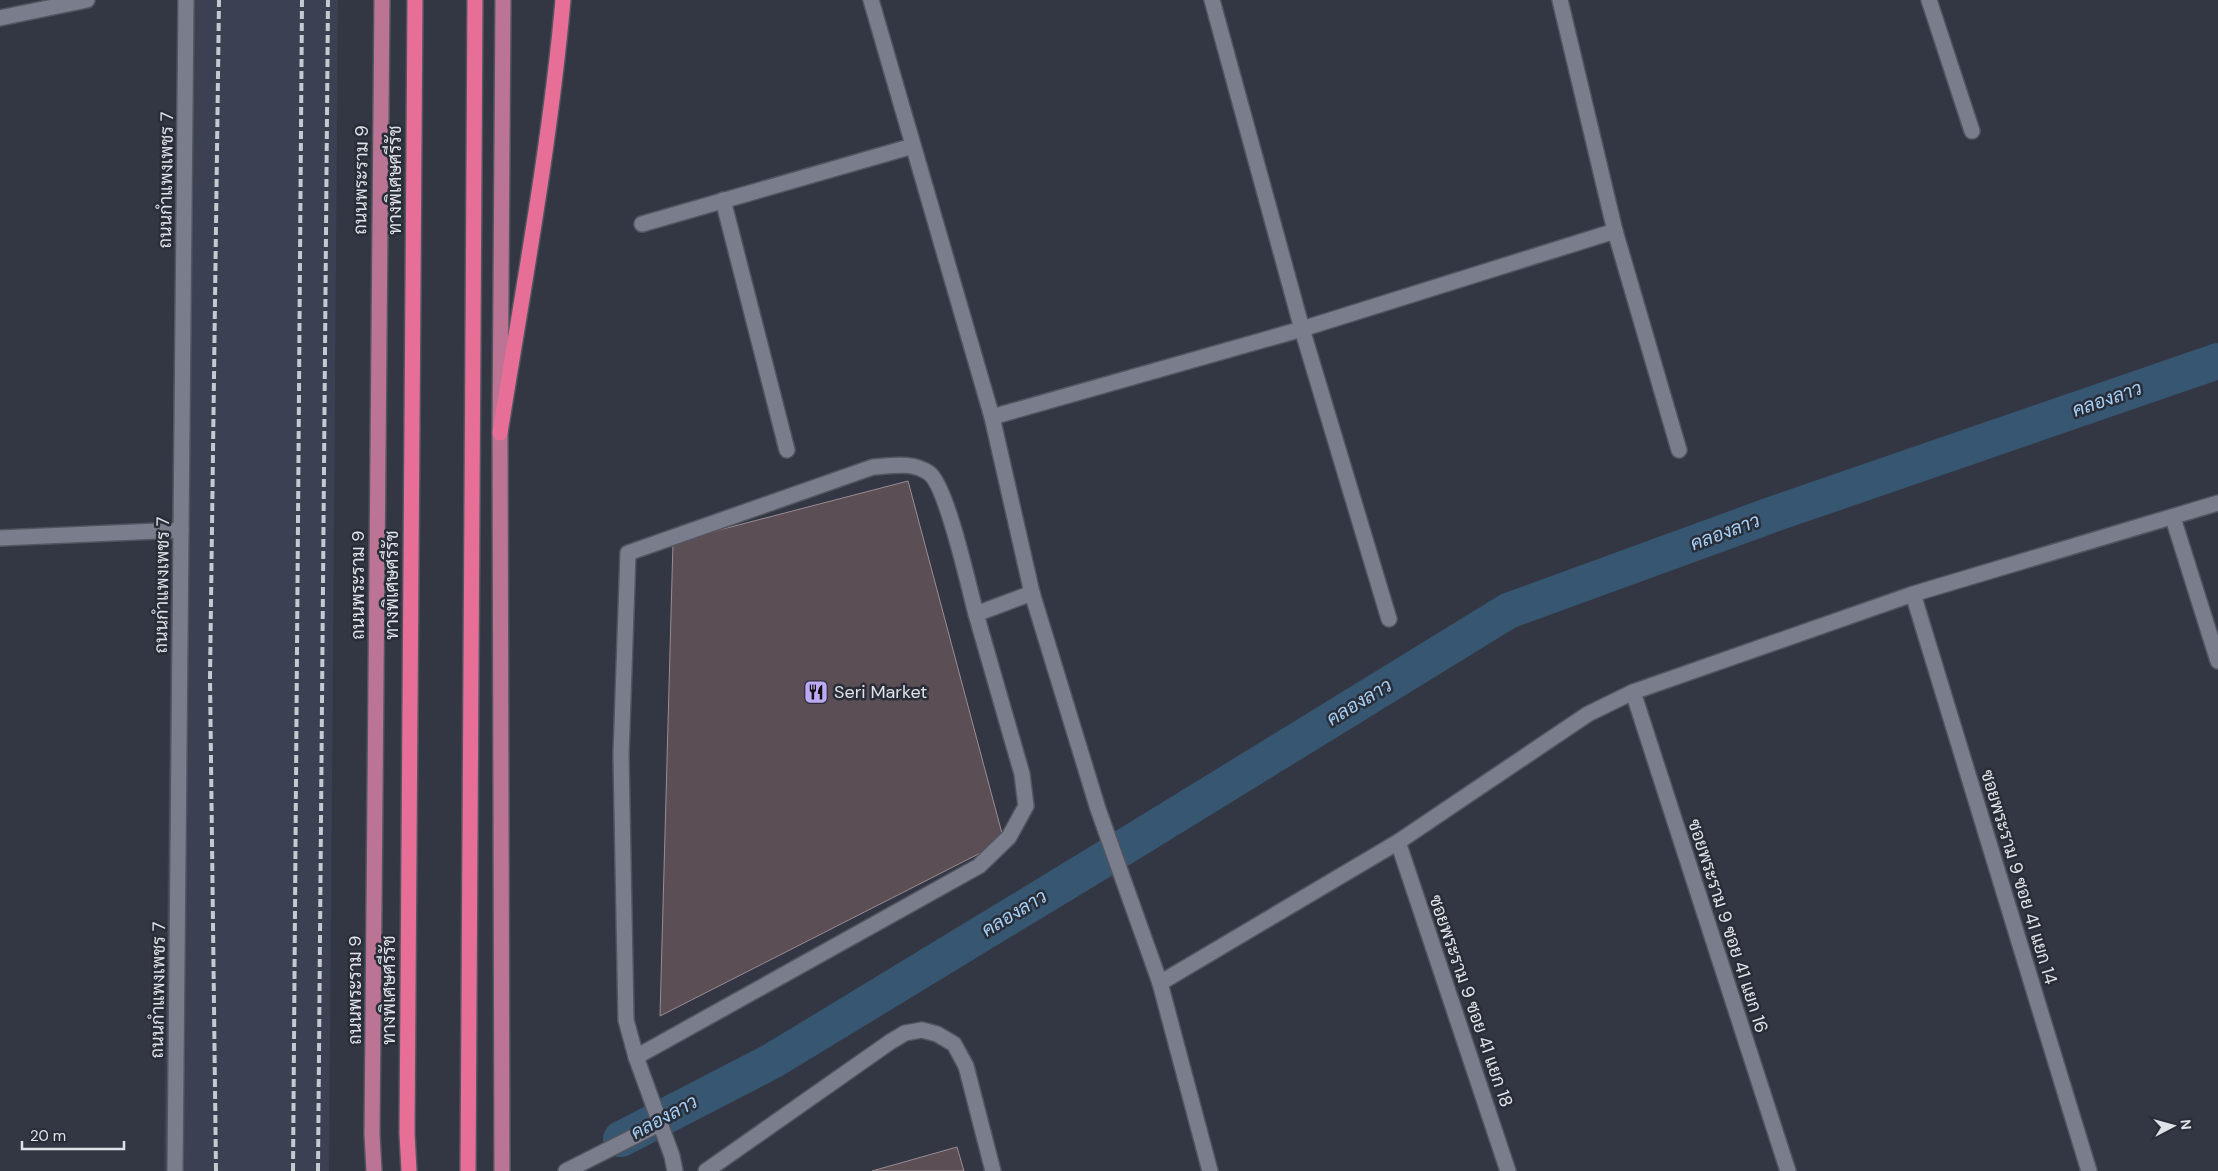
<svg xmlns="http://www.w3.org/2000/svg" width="2218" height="1171" viewBox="0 0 2218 1171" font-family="'DM Sans',Sarabun,sans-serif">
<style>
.built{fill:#3b4052}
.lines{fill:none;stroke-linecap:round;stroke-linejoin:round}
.canal{stroke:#375671;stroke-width:36}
.building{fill:#5b4e55;stroke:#9b8c94}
.lane-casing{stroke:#52555f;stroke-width:18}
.street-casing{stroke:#52555f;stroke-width:18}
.secondary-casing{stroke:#52555f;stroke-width:18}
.primary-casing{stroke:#52555f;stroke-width:18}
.highway-casing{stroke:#52555f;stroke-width:18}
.lane{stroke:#7a7e8c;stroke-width:15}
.street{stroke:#7a7e8c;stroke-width:15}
.secondary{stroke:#7a7e8c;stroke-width:15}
.primary{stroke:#bb7493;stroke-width:15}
.highway{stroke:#e66e97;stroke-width:15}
.rail{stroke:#c5c9d0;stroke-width:4;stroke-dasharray:8 4;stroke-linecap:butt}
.labels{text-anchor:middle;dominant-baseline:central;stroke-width:5;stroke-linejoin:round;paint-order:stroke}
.street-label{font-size:18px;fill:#dfe2e9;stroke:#292d38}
.poi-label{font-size:18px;fill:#dfe2e9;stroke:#292d38;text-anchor:start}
.water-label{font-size:19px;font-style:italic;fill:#a6d1f7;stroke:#292d38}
</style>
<rect width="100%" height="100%" fill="#333743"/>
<path class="built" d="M178 0H338L329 1171H164Z"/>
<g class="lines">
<path class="canal" d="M621 1139 772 1061 1116 852 1508 611 1771 515 2218 361"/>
</g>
<g class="building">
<path d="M908 481 1004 841 660 1016 673 542Z"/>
<path d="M957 1147 964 1171H872Z"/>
</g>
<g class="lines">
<g class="lane-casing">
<g id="lane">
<path d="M636 1057 979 866 1009 837 1026 806 1022 774 976 614"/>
<path d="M675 1171 672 1156 636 1057 626 1020 621 755 628 553 873 467C891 466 912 461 929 473 947 486 969 588 976 614L1032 593"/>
<path d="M706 1171 890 1042 905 1033 922 1030 937 1034 954 1044 966 1066 993 1171"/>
</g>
</g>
<g class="street-casing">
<g id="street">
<path d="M871 0 992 417 1032 593 1098 809 1160 983 1210 1171"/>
<path d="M1212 0 1302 329 1389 619"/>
<path d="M1560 0 1615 231 1679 450"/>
<path d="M1929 0 1972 131"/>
<path d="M0 18 87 0"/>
<path d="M723 200 787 450"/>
<path d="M642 224 913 146"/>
<path d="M992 417 1302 329 1615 231"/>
<path d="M2173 518 2218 661"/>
<path d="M0 538 181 530"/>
<path d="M1913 594 2089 1171"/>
<path d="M1633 692 1788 1171"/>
<path d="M1398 842 1508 1171"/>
<path d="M1160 983 1398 842 1588 714 1633 692 1913 594 2218 503"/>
<path d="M566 1171 659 1124"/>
</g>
</g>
<g class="secondary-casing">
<path id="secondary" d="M175 1171 186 0"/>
</g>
<g class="primary-casing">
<g id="primary">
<path d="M374 1171 372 1134 382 0"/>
<path d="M502 1171 500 433 503 0"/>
</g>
</g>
<g class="highway-casing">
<g id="highway">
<path d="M500 433C523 289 550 145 563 0"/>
<path d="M409 1171 407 1133 415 0"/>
<path d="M468 1171 475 0"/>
</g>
</g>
<use href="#lane" class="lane"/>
<use href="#street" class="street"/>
<use href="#secondary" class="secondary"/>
<use href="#primary" class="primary"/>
<use href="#highway" class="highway"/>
<g class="rail">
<path d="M216 1171 210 678 219 0"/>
<path d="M293 1171 302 0"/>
<path d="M318 1171 328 0"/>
</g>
</g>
<defs>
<g id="restaurant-square" transform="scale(1.25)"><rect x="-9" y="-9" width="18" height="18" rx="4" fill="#bea9f5" stroke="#292d38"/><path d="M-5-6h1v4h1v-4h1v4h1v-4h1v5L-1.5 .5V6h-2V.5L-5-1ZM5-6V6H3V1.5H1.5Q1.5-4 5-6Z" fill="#111"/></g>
</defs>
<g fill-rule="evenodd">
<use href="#restaurant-square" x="816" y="692"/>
</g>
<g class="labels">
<g class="street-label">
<text transform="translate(166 180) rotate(-89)">ถนนกำแพงเพชร 7</text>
<text transform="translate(361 180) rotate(-89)">ถนนพระราม 9</text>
<text transform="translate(395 180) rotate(-90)">ทางพิเศษศรีรัช</text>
<text transform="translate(162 585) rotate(-89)">ถนนกำแพงเพชร 7</text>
<text transform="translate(358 585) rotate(-90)">ถนนพระราม 9</text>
<text transform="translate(392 585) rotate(-90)">ทางพิเศษศรีรัช</text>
<text transform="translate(2019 877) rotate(73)">ซอยพระราม 9 ซอย 41 แยก 14</text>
<text transform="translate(1728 926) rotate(72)">ซอยพระราม 9 ซอย 41 แยก 16</text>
<text transform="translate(158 990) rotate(-89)">ถนนกำแพงเพชร 7</text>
<text transform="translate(355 990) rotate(-90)">ถนนพระราม 9</text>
<text transform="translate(389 990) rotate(-90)">ทางพิเศษศรีรัช</text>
<text transform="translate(1471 1001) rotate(71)">ซอยพระราม 9 ซอย 41 แยก 18</text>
</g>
<g class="poi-label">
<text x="834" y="692">Seri Market</text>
</g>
<g class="water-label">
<text transform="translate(2107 399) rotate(-19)">คลองลาว</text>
<text transform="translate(1725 532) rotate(-20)">คลองลาว</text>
<text transform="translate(1359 702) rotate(-31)">คลองลาว</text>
<text transform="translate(1014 913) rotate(-31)">คลองลาว</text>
<text transform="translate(664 1117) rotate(-28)">คลองลาว</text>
</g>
</g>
<g transform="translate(2173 1126) rotate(84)" stroke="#292d38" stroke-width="4" paint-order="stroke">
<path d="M0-4L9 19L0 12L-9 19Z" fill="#dfe2e9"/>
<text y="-8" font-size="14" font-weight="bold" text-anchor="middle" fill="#dfe2e9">N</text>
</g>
<path d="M22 1141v8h102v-8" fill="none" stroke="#dfe2e9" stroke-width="2.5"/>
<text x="30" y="1141" font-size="15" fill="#dfe2e9" stroke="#292d38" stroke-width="4" paint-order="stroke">20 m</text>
</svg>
